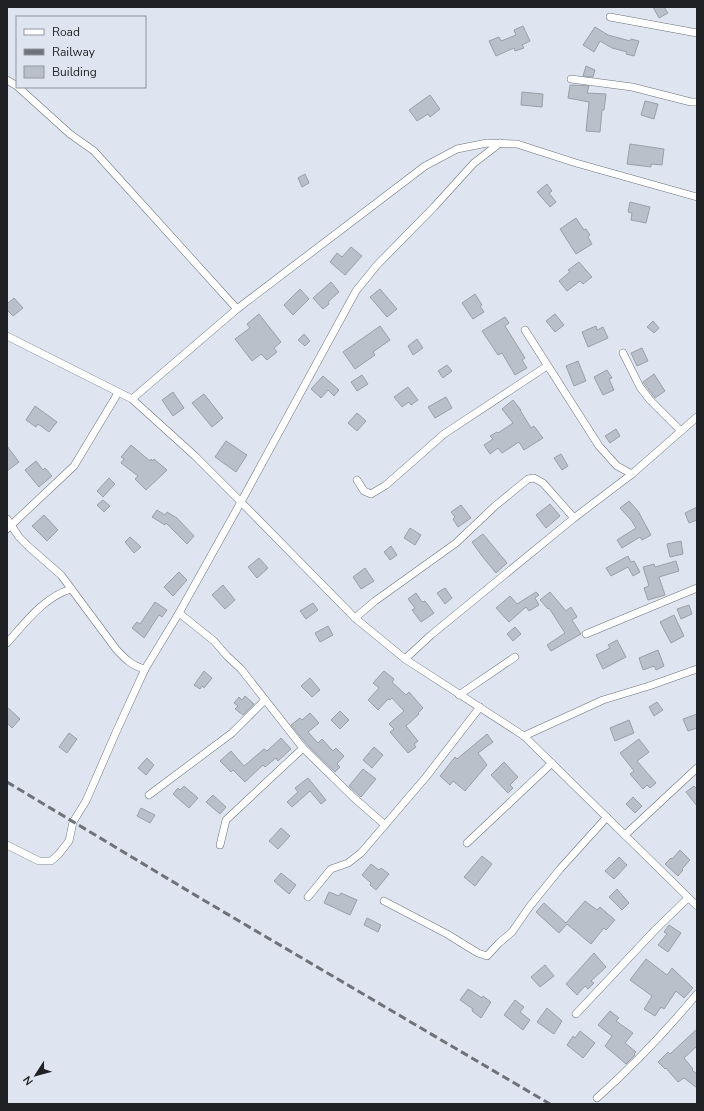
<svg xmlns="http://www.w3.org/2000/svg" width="704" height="1111" viewBox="0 0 704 1111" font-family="'Nunito Sans',sans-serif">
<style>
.building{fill:#bac0ca;stroke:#9aa0aa}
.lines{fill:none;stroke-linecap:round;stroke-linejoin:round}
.minor-casing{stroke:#6c727b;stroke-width:8}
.minor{stroke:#fff;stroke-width:7}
.rail{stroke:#6e7279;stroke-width:3;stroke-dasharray:8 4;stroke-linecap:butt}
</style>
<rect width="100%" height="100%" fill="#dee5f0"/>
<g class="building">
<path d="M653 7H664L668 13 659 18Z"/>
<path d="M523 26 530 41 522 45 524 48 515 51 514 48 496 56 489 41 499 37 501 41 516 35 514 30Z"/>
<path d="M595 27 608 35 630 41 631 39 639 41 634 56 626 54 627 52 612 48 600 41 594 52 583 45Z"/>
<path d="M586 66 595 70 593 77 583 76Z"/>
<path d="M570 85 589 86 587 93 606 94 604 110H602L600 132 586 131 589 102 568 98Z"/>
<path d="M522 92 543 94 542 107 521 105Z"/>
<path d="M430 95 440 109 430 117 428 114 417 121 409 110Z"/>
<path d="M645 101 658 104 654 119 641 115Z"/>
<path d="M630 144 664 149 662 165 651 164V167L627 164Z"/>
<path d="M305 174 309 183 302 187 298 178Z"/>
<path d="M547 184 552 191 549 193 556 202 550 207 537 192Z"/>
<path d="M630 202 650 207 646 223 631 220 632 213 628 212Z"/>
<path d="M576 218 584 230 586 229 590 235 588 237 592 244 576 254 560 229Z"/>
<path d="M351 247 362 256 345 275 330 262 337 253 342 257Z"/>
<path d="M579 262 592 277 583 284 580 281 567 291 559 281 570 272 568 270Z"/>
<path d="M331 282 339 292 328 302 329 304 323 309 313 298Z"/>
<path d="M300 289 309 299 293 315 284 305Z"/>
<path d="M380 289 397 309 387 317 370 297Z"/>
<path d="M475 294 482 305 480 306 484 312 473 319 462 303Z"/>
<path d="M14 298 23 308 13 316 7 310V304Z"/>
<path d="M259 314 281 342 274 348 277 352 267 360 261 354 252 361 235 339 250 328 247 324Z"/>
<path d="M555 314 564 325 555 332 546 321Z"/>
<path d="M505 317 509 323 505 326 525 358 522 360 527 368 515 375 502 353 498 355 482 331Z"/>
<path d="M653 321 659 328 654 333 647 327Z"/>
<path d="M380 326 390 340 373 352 375 355 355 369 343 352Z"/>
<path d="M596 326 597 330 603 327 608 338 588 347 582 332Z"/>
<path d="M304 334 310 341 305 346 298 340Z"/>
<path d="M417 339 423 348 413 355 408 346Z"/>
<path d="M642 348 648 361 637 366 631 353Z"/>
<path d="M578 361 586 381 574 386 566 366Z"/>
<path d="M447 365 452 371 443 378 438 371Z"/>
<path d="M607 370 612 378 609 379 614 390 603 395 594 377Z"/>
<path d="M654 374 665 391 655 398 643 382Z"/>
<path d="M362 375 368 384 357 391 351 382Z"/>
<path d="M323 376 339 390 334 396 328 390 321 398 311 389Z"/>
<path d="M408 387 418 400 411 405 409 402 402 407 394 397Z"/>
<path d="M173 392 184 408 173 416 162 400Z"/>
<path d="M204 394 223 418 212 427 192 403Z"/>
<path d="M446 397 452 408 435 418 428 407Z"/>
<path d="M513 400 521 410H520L531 428 534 426 543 438 524 450 519 442 502 453 498 448 490 454 484 445 493 439 490 436 497 432 498 433 513 423 502 409Z"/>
<path d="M35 406 57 422 49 432 38 424 36 427 26 420Z"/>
<path d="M357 413 366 421 357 431 348 423Z"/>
<path d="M616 429 620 436 610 443 605 436Z"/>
<path d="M226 441 247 455 236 472 215 457Z"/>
<path d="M131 445 150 461 151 459 153 461 154 459 167 470 146 490 135 479 138 476 121 463 124 459 121 457Z"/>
<path d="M7 446 19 462 7 471Z"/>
<path d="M561 454 568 466 562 470 554 458Z"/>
<path d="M36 461 43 470 45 468 52 476 39 487 25 470Z"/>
<path d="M109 478 115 484 103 497 97 491Z"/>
<path d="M103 500 110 506 104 512 97 505Z"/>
<path d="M629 501 638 511 651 535 642 540 640 537 622 548 617 540 636 528 631 520 620 508Z"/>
<path d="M550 504 560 516 546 528 536 515Z"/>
<path d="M461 505 471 518 458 527 453 519 455 517 451 512Z"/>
<path d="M697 507V520L689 523 685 513Z"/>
<path d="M157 510 165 515 167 512 177 518 194 536 187 544 166 523 165 525 152 517Z"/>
<path d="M44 515 58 530 47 541 32 526Z"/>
<path d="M410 528 421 535 415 545 404 538Z"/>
<path d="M483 534 507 563 496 573 482 556 472 542Z"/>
<path d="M130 537 141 547 134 553 125 542Z"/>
<path d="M681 541 683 554 670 557 667 544Z"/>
<path d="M391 546 397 555 390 560 384 552Z"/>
<path d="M628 556 631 562 634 561 640 572 633 576 628 567 611 576 606 568Z"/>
<path d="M259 558 268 568 257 578 248 567Z"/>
<path d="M676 561 679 571 659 577 665 595 648 600 644 588 649 586 643 567 654 564 655 567Z"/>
<path d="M365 568 374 581 361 589 353 577Z"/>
<path d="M179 572 187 580 173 596 164 587Z"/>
<path d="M223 585 235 600 225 609 212 595Z"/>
<path d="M445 588 452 598 445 604 437 593Z"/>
<path d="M536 592 539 595 535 598 539 605 529 611 526 607 509 622 496 608 510 596 517 604Z"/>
<path d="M550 592 566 611 571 607 577 617 572 620 581 634 551 651 547 645 565 633 549 608 548 609 540 600Z"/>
<path d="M416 593 422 602 425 601 434 613 421 622 412 610 415 608 408 599Z"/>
<path d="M155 602 167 610 162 617 159 615 144 638 132 628 137 622 140 624Z"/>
<path d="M313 603 318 610 306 619 300 611Z"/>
<path d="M689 605 692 614 681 619 677 609Z"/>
<path d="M674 615 684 636 671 643 660 622Z"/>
<path d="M328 626 333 635 320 642 315 633Z"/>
<path d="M515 627 521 634 513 641 507 634Z"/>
<path d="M617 640 626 657 603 669 596 655 610 648 608 645Z"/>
<path d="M658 650 664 666 656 670 654 666 643 670 639 658Z"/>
<path d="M204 671 212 678 204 688 202 686 200 689 194 685Z"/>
<path d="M384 671 394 679 392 682 406 695 409 692 423 708 418 713 419 714 406 726 418 741 414 744 416 747 408 753 390 732 394 729 389 724 404 711 392 698 390 700 388 699 378 710 368 700 379 688 373 683Z"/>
<path d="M310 678 320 690 312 697 301 686Z"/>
<path d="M245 696 254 704 243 715 235 709 238 706 234 703 239 697 242 700Z"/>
<path d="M657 702 663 710 654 716 649 707Z"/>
<path d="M7 707 20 719 12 728 7 723Z"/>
<path d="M340 711 349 720 340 729 331 720Z"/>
<path d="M310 713 319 723 308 732 318 743 322 739 333 751 336 748 344 756 337 764 340 767 335 772 310 748 291 725 300 718 302 720Z"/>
<path d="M697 714V728L688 731 683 719Z"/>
<path d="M629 720 634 733 615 741 610 728Z"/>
<path d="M69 733 77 739 67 753 59 747Z"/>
<path d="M487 734 493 742 478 753 487 765 465 791 453 781 450 785 440 776 455 757 457 759Z"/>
<path d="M281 738 291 749 278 761 276 758 265 767 263 765 245 782 233 770 231 772 220 761 231 751 244 766 264 749 267 751Z"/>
<path d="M639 739 649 752 637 761 656 783 650 788 647 785 643 789 630 774 634 771 620 753Z"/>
<path d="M374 747 383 755 372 768 363 760Z"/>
<path d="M147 758 154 765 146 775 138 768Z"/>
<path d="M504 762 518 777 510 785 513 788 508 793 491 775Z"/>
<path d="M363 769 376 779 361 797 349 786Z"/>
<path d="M308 778 326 800 321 804 310 791 292 807 287 802 298 792 295 788Z"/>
<path d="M184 786 198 798 189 808 173 794 178 788 180 790Z"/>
<path d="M694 786 697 789V806L686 792Z"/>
<path d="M213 795 226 807 220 814 206 802Z"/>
<path d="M633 797 642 806 635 813 626 804Z"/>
<path d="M141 808 155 815 150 823 137 816Z"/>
<path d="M281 828 290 836 278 849 269 841Z"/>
<path d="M680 850 690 860 682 869 683 870 678 876 665 864 671 858 672 859Z"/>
<path d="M482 856 492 864 475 886 464 877Z"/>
<path d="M619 857 627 865 614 879 605 871Z"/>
<path d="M371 864 379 870 381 868 389 874 376 890 370 885 371 883 362 875Z"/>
<path d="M281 873 296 885 289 894 274 881Z"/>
<path d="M617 889 629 903 622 910 609 897Z"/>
<path d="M329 892 339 896 341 893 357 900 350 915 324 903Z"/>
<path d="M585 901 597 910 600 907 615 920 606 930 604 928 591 944 567 924 559 933 536 912 544 903 566 923Z"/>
<path d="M367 918 381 925 378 932 364 925Z"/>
<path d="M669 925 681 933 668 952 658 945 667 934 664 932Z"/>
<path d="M594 953 606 967 591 981 594 983 588 989 585 986 577 995 566 984Z"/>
<path d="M646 959 667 975 672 968 693 988 684 998 676 991 664 1009 661 1007 655 1016 644 1009 652 996 630 980Z"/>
<path d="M545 965 554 976 540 987 531 977Z"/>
<path d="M468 989 482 998 483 996 491 1002 481 1018 472 1011 473 1009 460 1000Z"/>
<path d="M515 1000 524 1007 520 1012 530 1020 523 1030 504 1015Z"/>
<path d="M547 1008 562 1021 554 1034 537 1022Z"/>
<path d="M610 1011 619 1018 616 1021 633 1033 625 1043 636 1052 634 1054 635 1055 626 1064 605 1046 612 1036 598 1025Z"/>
<path d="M697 1029V1046L684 1058 693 1069 692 1070 697 1074V1088L684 1078 678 1082 666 1068 665 1069 658 1062 668 1052 670 1054Z"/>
<path d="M580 1031 595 1043 583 1058 567 1045 573 1036 575 1038Z"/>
</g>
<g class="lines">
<g class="minor-casing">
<g id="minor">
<path d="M610 17 697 33"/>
<path d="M571 79 632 87 691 102H697"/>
<path d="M7 80 17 86"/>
<path d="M18 87 70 134 94 151 237 309"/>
<path d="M525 330 599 446 617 466 632 474"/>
<path d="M7 336 132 399 237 309 425 166 457 149 487 143 517 144 576 163 697 197"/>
<path d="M623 353 640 387 650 400 681 431"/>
<path d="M132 399 195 456 241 502 355 618 405 659 524 736 697 906"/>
<path d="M357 480 364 491 371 494 386 485 444 434 547 366"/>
<path d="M7 519 19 537 29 547 61 575 116 649C125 659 132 666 145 669"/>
<path d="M7 529 74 466 118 393"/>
<path d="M179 613 214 641 227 656 241 669 303 748 353 797 385 825"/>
<path d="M355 618 375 601 456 543 495 506 528 479 534 478 543 483 574 518"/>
<path d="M586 634 697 588"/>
<path d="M7 643C25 623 44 597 71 589"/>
<path d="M405 659 431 635 574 518 632 474 697 417"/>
<path d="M459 695 515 657"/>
<path d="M524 736 603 700 649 686 697 669"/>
<path d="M149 795 232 733 265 700"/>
<path d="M625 835 697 768"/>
<path d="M467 843 552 763"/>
<path d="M7 845 39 861H51L58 855 69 841 73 822 86 801 117 730 145 669 179 613 241 502 356 291 377 265 434 207 474 163 500 143"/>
<path d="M220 845 226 820 303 748"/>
<path d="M308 897 331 869 348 863 361 853 426 777 480 707"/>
<path d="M384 901 447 934 478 953 487 956 499 943 512 932 530 906 560 869 607 817"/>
<path d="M576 1014 655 930 688 898"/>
<path d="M597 1098C633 1066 666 1031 697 994"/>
</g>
</g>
<use href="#minor" class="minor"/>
<path class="rail" d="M7 782 200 898 550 1104"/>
</g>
<rect width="704" height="1111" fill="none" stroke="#1f2125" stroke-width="16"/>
<rect x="16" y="16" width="130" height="72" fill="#dee5f0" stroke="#92979f"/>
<rect x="24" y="29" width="20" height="6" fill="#ffffff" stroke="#92979f"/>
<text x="52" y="36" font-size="12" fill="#1f2125">Road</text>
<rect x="24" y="49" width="20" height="6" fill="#6e7279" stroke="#92979f"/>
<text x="52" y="56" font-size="12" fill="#1f2125">Railway</text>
<rect x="24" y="66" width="20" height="12" fill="#bac0ca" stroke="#92979f"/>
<text x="52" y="76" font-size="12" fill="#1f2125">Building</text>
<g transform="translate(36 1075) rotate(234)" stroke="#dee5f0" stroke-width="3" paint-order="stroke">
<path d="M0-3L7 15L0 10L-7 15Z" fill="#1f2125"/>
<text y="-6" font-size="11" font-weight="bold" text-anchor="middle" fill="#1f2125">N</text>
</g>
</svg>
